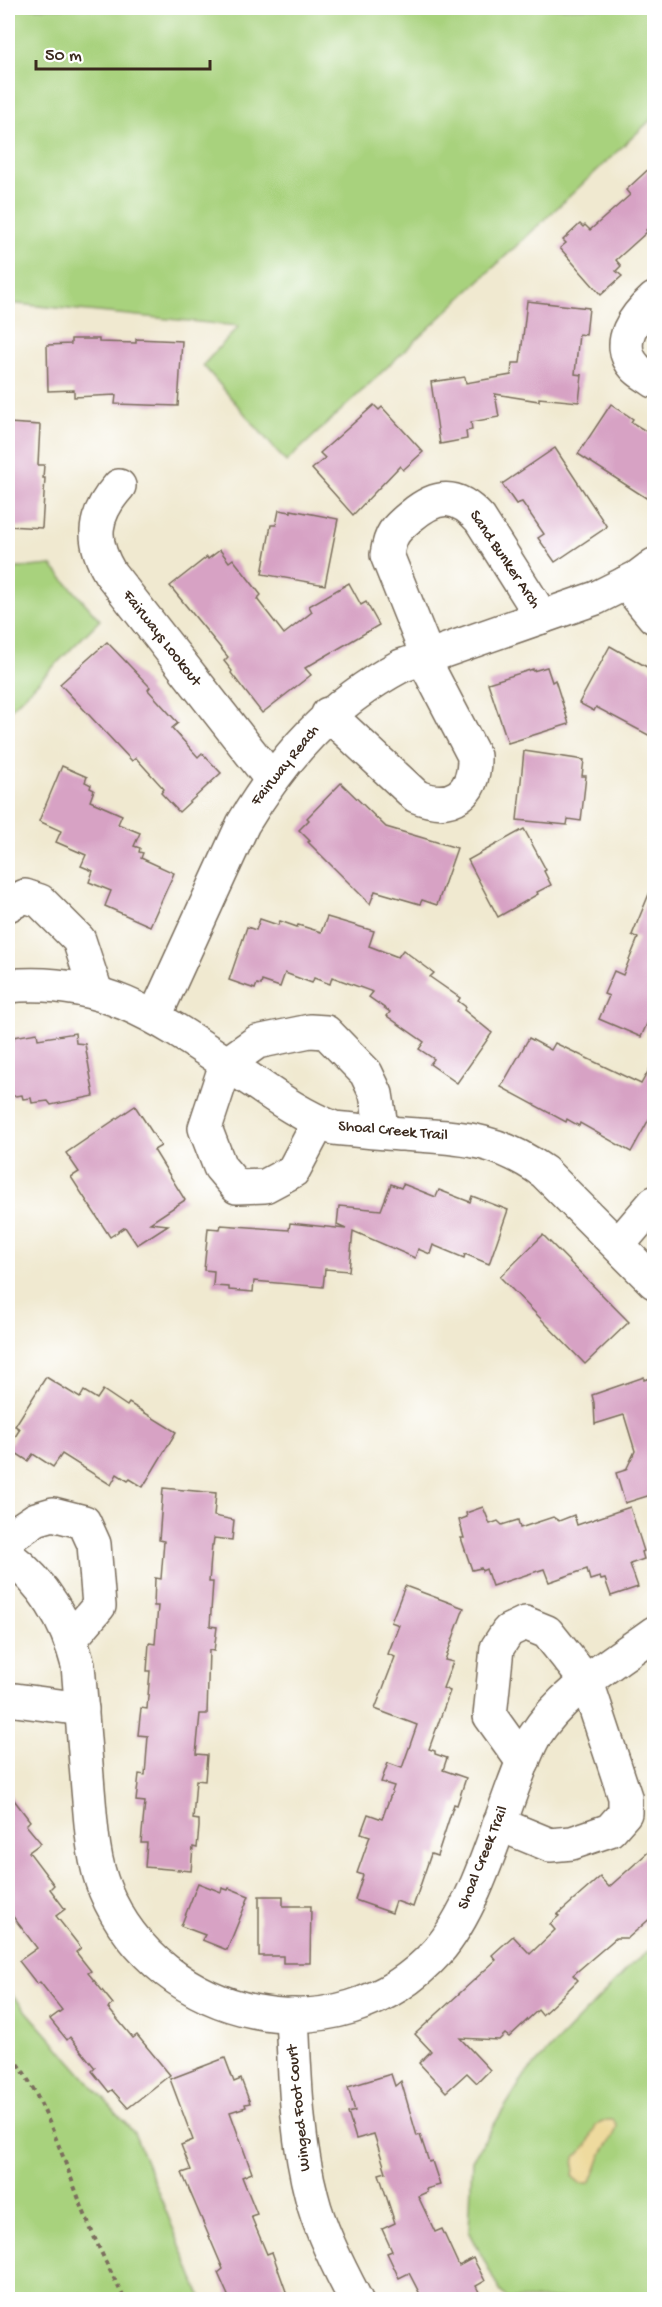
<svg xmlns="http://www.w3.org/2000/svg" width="662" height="2307" viewBox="0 0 662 2307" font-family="'Gochi Hand',sans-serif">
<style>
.green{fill:#a8d27d;stroke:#727e4e;stroke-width:1.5}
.sand{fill:#eeda9e;stroke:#94825e;stroke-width:1.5}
.building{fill:#d7a2c4}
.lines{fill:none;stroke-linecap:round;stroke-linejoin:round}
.minor-casing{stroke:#7a6d5c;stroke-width:36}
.path{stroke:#7a6d5c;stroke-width:4;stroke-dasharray:4.5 4.5;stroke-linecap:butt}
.minor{stroke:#fff;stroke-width:33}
.labels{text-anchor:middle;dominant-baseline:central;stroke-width:5;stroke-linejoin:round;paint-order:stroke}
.street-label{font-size:16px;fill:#3b2a1e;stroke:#fff}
</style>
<rect width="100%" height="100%" fill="#fff"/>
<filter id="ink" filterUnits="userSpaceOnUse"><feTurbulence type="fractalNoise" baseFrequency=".0167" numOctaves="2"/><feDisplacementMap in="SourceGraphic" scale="12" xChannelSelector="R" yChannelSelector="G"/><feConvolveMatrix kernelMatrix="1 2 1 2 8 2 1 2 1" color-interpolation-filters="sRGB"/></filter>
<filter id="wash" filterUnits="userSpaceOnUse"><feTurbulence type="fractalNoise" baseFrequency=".008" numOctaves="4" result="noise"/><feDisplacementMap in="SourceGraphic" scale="24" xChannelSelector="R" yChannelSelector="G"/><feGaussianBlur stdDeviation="1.35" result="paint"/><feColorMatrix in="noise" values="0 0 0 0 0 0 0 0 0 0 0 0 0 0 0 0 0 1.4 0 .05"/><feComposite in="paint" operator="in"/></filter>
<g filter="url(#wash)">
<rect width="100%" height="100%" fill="#f0e9d0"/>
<g class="green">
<path d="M8 8H654V117L286 462 203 365 239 326 8 303Z"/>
<path d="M51 565 100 620 8 712V569Z"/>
<path d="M654 1947V2299H508L500 2291 469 2231 472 2160 525 2075 632 1964Z"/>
<path d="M8 1990 134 2133 202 2299H8Z"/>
</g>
<path class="sand" d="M607 2120H613L617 2125C616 2137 606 2144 601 2156 597 2166 596 2174 589 2183H580L573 2177 575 2157 587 2145 596 2125Z"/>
<g id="blocks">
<g class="building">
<path d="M654 164V222L646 230 647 232 616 260 621 266 616 271 622 276 601 295 560 248 566 243 563 240 580 224 583 227 585 225 590 230 630 195 626 190Z"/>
<path d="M527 301 589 308 586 335 579 334 575 374 582 375 579 402 539 398V401L495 394 499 417 471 422 472 430 466 431 467 439 440 444 431 382 465 377 466 383 511 375 512 363H520Z"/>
<path d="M71 339H99V342L136 343V339L182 341 178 406 115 404 116 395 74 397V390L48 391 47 345 71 344Z"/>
<path d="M611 404 633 419 631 422 654 436V503L578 454Z"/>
<path d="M374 405 379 410 382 407 423 452 403 470 400 466 353 515 312 469 325 458 320 453Z"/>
<path d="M8 423 40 425 38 465H44L43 478H45L42 528 8 526Z"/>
<path d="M555 448 607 527 555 562 538 538 544 534 522 502 516 504 502 484Z"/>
<path d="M279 510 291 512V510L338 519 325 585 262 574 271 525H276Z"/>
<path d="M220 550 229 562 233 559 261 595 257 599 284 634 312 612 309 606 349 583 361 605 366 602 379 625 305 668 311 675 262 713 231 673 232 671 224 661 228 657 170 586 207 557 208 559Z"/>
<path d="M107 642 150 687 148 690 178 723 172 728 198 757 202 753 221 773 179 812 161 793 164 789 136 758 132 761 60 684Z"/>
<path d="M610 646 654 671V738L596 707 594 711 579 703Z"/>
<path d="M547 667 552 682 555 680 569 724 508 743 488 683 533 669V671Z"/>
<path d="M524 751 584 760 582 776H586L581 821 568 819 567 825 517 820Z"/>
<path d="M62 766 87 777 85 782 91 785 90 788 94 790 90 801 122 815 118 824 140 833 134 846 140 848 139 852 143 853 141 858 174 873 150 926 105 906 111 891 89 882 93 871 81 866 86 855 56 842 61 831 39 821Z"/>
<path d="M341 783 386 827 457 848 437 905 422 900 420 904 375 891 370 904 308 842 310 841 299 830 309 820 307 818Z"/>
<path d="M524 829 546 870 544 871 551 885 537 892 538 894 498 917 468 860Z"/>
<path d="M654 882V1008L641 1037 599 1019 609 996 604 994 614 971 623 975 638 938 632 935Z"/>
<path d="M327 917 374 931 369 946 398 957 403 950 434 973 430 977 460 998 458 1001 466 1007 464 1010 492 1033 457 1083 430 1064 434 1059 419 1049 424 1042 387 1016 390 1012 369 997 373 992 332 977 330 984 314 978 312 983 285 973 280 987 262 981 261 985 257 984 255 989 229 980 247 927 256 930 260 919 278 925 280 921 297 927 298 925 321 932Z"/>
<path d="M37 1033 38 1039 75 1033 76 1043 85 1044 94 1096 51 1105 48 1101 32 1103 31 1098 23 1099 22 1095 8 1097V1042L14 1040 13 1037Z"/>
<path d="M529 1038 551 1050 555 1043 641 1084 654 1061V1110L631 1152 580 1123 579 1126 567 1119 566 1122 501 1087Z"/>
<path d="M135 1106 161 1146 154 1150 185 1200 150 1223 168 1225 137 1245 125 1227 110 1237 71 1177 79 1172 66 1153Z"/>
<path d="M391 1184 401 1188 403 1184 436 1197 439 1190 470 1202 472 1196 508 1210 489 1264 465 1254 464 1258 433 1245 430 1254 418 1249 415 1258 353 1231 349 1271 325 1269 323 1287 254 1281 253 1292 229 1290V1287L213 1286 214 1271 204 1270 208 1228 220 1229 221 1225 289 1230 290 1223 346 1229 337 1225 339 1206 381 1210Z"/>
<path d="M543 1235 629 1322 585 1364 500 1277Z"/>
<path d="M46 1377 80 1398 84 1391 97 1399 103 1390 127 1406 129 1403 176 1432 143 1487 130 1479 128 1481 117 1474 111 1485 62 1454 53 1467 33 1454 28 1461 8 1448 20 1429 15 1426Z"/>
<path d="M644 1377V1380L654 1377V1494L625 1503 616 1473 626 1470 635 1451 624 1415 595 1424 594 1403 592 1395Z"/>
<path d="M163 1488 216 1493 214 1516 234 1520 232 1540 214 1538 213 1545H212L209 1582H213L210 1626 217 1627 214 1651 209 1650 207 1714H200L196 1754 207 1755 205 1781 196 1780 193 1819 199 1820V1827L197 1848 193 1847 191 1871 145 1867 147 1843H141L145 1802 136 1801 139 1774 145 1775 148 1736 138 1735 141 1708 147 1709 150 1671H147L149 1643 155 1644 158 1606H154L155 1578 161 1579 164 1541 159 1540Z"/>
<path d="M483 1507 490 1524 498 1521 502 1525 518 1520 520 1528 553 1517 559 1521 574 1515 577 1525 630 1507 644 1551 642 1552 644 1559 630 1564 638 1587 611 1596 605 1579 601 1580 600 1577 590 1580 587 1569 549 1582 544 1569 492 1586 486 1569 482 1571 481 1568 472 1570 461 1538H464L459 1520 467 1517 466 1513Z"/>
<path d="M405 1586 464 1608 445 1660 453 1662 443 1688 450 1691 429 1749 435 1751V1754L447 1758 443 1770 466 1778 457 1805 454 1804 437 1856 431 1854 413 1907 396 1901 392 1913 355 1900 363 1875 357 1873 370 1836 361 1833 368 1814 382 1819 394 1786 381 1782 388 1763 402 1768 417 1725 375 1709 395 1657 388 1654 399 1625 391 1622Z"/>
<path d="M8 1792 30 1821 26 1825 41 1843 29 1852 54 1885 50 1889 65 1909 56 1916 81 1948 76 1952 91 1971 88 1973 113 2004 108 2008 133 2038 137 2035 170 2075 128 2108 112 2090 109 2092 92 2071 95 2068 70 2037 67 2040 50 2019 62 2010 40 1982 37 1984 19 1961 37 1948 8 1910Z"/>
<path d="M654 1847V1915L628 1938H616L573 1975 578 1980 556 2002 542 2015 538 2010 509 2037 505 2034 499 2040 460 2038 490 2070 477 2083 467 2073 446 2092 419 2063 431 2051 415 2034 496 1960 492 1955 513 1936 530 1954 555 1930 550 1924 559 1916 557 1915 600 1877 609 1887Z"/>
<path d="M198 1883 221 1892 222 1888 228 1890 229 1888 249 1896 227 1950 202 1940 205 1935 181 1926Z"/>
<path d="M259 1896H283V1906H311L310 1963H283V1956H259Z"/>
<path d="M225 2058 234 2082 241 2079 250 2103 245 2104 246 2107 230 2112 252 2173 242 2177 257 2214 251 2216 267 2254 272 2252 289 2300H230L218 2273 223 2269 182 2173 191 2170 181 2145 193 2140 170 2079Z"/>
<path d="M391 2074 395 2086 401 2081 417 2136 420 2135 429 2162 432 2161 440 2185 426 2189 427 2192 418 2196 435 2232 442 2229 459 2266 473 2258 485 2281 476 2286 483 2300H423L409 2273 399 2278 387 2253 392 2251 382 2229 395 2223 379 2174 386 2172 374 2134 356 2139 348 2113 355 2111 348 2087Z"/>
</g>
</g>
</g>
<g filter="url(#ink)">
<use href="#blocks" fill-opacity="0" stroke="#7a6d5c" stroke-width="1.5"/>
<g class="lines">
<g class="minor-casing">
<g id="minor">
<path d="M654 299C636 315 613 343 635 367 640 373 648 376 654 381"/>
<path d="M119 486C93 515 90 540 110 573L272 780"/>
<path d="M626 583 654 617"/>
<path d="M427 655 387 555C390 534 395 529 411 516 437 494 457 493 480 519L542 617"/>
<path d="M328 714 416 796C452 811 475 794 474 756L423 658"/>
<path d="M8 905 25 896 40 901 79 940 96 992"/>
<path d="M8 986C113 976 172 1028 254 1082 280 1100 305 1117 334 1128 357 1130 380 1133 403 1134 461 1138 495 1137 544 1172L654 1282"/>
<path d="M155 1016 243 824C284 756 330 704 401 666L596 598 638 577 654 565"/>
<path d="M319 1122 293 1171 265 1186 237 1187 220 1167 205 1128 226 1064 257 1042 310 1031 326 1032 366 1073 376 1094 382 1132"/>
<path d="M618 1245 654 1203"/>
<path d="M8 1538 36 1519 53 1514 84 1522 94 1544 99 1606 70 1640"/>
<path d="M8 1556C44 1583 67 1622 78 1665 81 1706 85 1748 88 1789 91 1822 92 1858 105 1890 160 2022 339 2061 437 1952 474 1910 494 1837 514 1784 520 1769 526 1751 534 1737 562 1692 613 1663 654 1633"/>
<path d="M8 1699 82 1709"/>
<path d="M499 1824 550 1845 572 1843 610 1830 625 1813V1797L587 1682 547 1632 525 1623 508 1631 497 1648 490 1716 523 1762"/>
<path d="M292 2015C295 2077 296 2138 312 2198 320 2231 340 2270 356 2300"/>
</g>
</g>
<path class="path" d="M8 2049C52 2108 67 2176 96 2241 105 2261 115 2280 125 2300"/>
<use href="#minor" class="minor"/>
</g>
</g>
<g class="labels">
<g class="street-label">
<text transform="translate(504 560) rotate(56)">Sand Bunker Arch</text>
<text transform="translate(161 639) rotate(52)">Fairways Lookout</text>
<text transform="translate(286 766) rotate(-51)">Fairway Reach</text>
<text transform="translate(393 1132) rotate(5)">Shoal Creek Trail</text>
<text transform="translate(484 1858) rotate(-68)">Shoal Creek Trail</text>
<text transform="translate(300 2108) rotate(-96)">Winged Foot Court</text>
</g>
</g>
<rect width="662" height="2307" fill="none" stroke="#fff" stroke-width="30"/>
<path d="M36 60v9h174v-9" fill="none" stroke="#3b2a1e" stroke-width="3"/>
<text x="45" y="60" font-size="18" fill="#3b2a1e" stroke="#ffffff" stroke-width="4.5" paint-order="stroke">50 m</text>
</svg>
